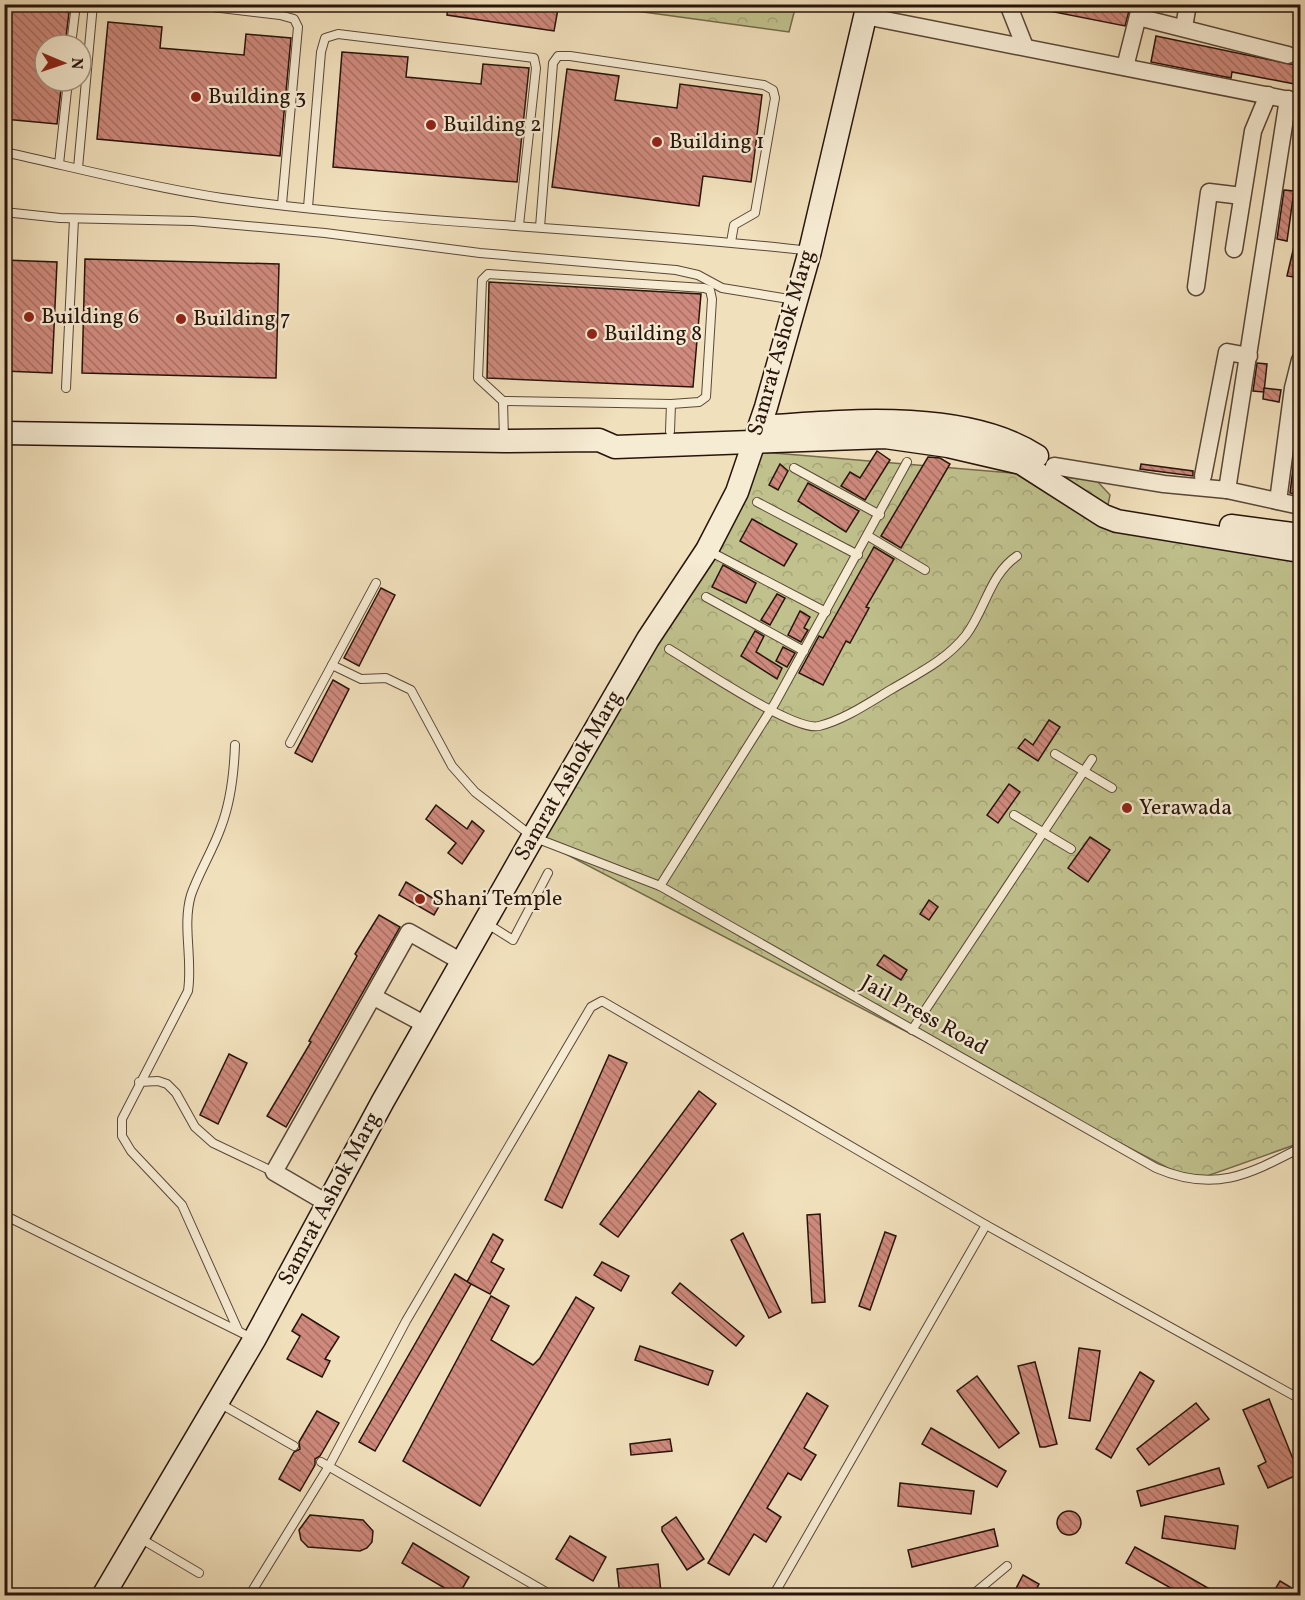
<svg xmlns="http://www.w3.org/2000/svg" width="1305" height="1600" viewBox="0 0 1305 1600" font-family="Vollkorn,serif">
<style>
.forest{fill:url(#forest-crowns);stroke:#746a4c;stroke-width:1.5}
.building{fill:url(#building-back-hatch);stroke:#27140c;stroke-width:1.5}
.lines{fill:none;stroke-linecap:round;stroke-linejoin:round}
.lane-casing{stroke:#5a4738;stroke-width:10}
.street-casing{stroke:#5a4738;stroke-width:19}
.secondary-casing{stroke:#27140c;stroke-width:25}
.lane{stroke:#f6ebd3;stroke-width:8}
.street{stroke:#f6ebd3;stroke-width:16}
.secondary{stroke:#f6ebd3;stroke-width:22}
.poi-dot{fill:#8f2418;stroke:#f6ebd3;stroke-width:2}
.labels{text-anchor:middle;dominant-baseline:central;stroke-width:4.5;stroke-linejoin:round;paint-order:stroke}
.poi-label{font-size:22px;fill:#27140c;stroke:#f6ebd3;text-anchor:start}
.street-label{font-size:22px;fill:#27140c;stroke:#f6ebd3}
</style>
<defs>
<pattern id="forest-crowns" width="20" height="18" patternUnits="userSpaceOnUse" patternTransform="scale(1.5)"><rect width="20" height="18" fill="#c0c18d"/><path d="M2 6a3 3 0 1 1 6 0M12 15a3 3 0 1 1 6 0" fill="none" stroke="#a5a578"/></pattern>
<pattern id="building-back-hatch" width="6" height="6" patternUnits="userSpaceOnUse" patternTransform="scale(1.5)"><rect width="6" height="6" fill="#cf8a7d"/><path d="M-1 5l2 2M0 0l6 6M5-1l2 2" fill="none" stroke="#a87065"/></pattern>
</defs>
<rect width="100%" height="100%" fill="#f1e0bc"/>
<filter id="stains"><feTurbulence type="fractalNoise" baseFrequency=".00333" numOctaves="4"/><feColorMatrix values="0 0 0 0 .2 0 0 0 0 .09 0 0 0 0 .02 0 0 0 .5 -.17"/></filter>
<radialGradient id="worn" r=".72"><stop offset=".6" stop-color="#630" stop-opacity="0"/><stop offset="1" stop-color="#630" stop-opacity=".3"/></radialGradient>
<g class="forest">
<path d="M592 5H796L789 32Z"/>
<path d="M749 451 1085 479 1097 481 1110 495 1107 510 1300 539V1143L1193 1181 533 837Z"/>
</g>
<g class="building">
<path d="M4 4H70L65 45H45V81H62L57 124 4 119Z"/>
<path d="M448 4H527L558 9 554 31 447 15Z"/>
<path d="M1045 4H1097L1129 11 1125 26 1044 10Z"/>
<path d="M108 22 162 27 160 48 244 55 246 34 291 38 280 156 97 139Z"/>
<path d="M1156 36 1300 66V85L1232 72 1231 78 1151 62Z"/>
<path d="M342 52 408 57 406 77 481 84 483 64 529 68 517 182 333 167Z"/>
<path d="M567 69 619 76 615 100 677 108 680 84 762 95 751 182 703 176 699 206 552 187Z"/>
<path d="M1284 190 1294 191 1287 241 1277 239Z"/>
<path d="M1295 242H1300V278L1287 276Z"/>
<path d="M85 259 279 264 276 378 82 373Z"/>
<path d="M4 260 57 262 52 373 4 371Z"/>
<path d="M489 282 701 294 693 387 487 378Z"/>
<path d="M1257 363 1267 364 1264 392 1253 391Z"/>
<path d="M1264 388 1281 390 1279 402 1263 399Z"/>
<path d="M1297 437 1300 438V495L1290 493Z"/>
<path d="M877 451 890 460 865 500 841 486 850 472 860 478Z"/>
<path d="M928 457 940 458 950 464 901 548 881 536Z"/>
<path d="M780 464 788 471 778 490 769 485Z"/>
<path d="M1141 464 1193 471V476L1140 469Z"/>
<path d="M808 483 859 511 846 532 798 501Z"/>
<path d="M752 519 797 544 784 566 740 541Z"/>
<path d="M874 547 894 559 866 607 869 608 850 643 846 641 823 685 799 673 819 636 823 638Z"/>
<path d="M723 565 756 583 746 603 712 587Z"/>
<path d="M381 588 395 595 359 666 344 658Z"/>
<path d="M777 594 785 598 770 625 761 620Z"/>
<path d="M800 611 810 617 804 628 808 630 801 642 788 635Z"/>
<path d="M755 631 764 636 756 652 782 668 777 679 741 656Z"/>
<path d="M783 647 795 653 787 667 776 661Z"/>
<path d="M333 680 349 689 312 762 295 753Z"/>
<path d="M1049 720 1060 727 1038 761 1018 748 1025 739 1033 745Z"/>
<path d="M1009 784 1020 792 998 823 987 815Z"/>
<path d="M436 805 467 829 472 821 484 831 462 864 448 853 456 843 426 819Z"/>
<path d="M1090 837 1110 850 1088 882 1068 868Z"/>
<path d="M406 882 441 903 434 915 399 895Z"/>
<path d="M929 900 938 907 929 920 920 914Z"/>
<path d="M379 915 400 927 286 1127 267 1116 311 1042 309 1041 357 956 355 954Z"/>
<path d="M884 955 907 970 901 980 877 965Z"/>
<path d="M229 1054 247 1063 218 1124 200 1115Z"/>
<path d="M609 1055 627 1063 562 1208 545 1200Z"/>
<path d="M699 1091 716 1104 618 1237 600 1224Z"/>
<path d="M820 1214 825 1302 812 1303 807 1215Z"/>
<path d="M885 1232 896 1236 870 1310 859 1306Z"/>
<path d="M743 1233 781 1312 769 1318 731 1240Z"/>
<path d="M493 1234 503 1240 491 1262 504 1269 490 1294 467 1282Z"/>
<path d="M602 1262 629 1276 621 1291 594 1275Z"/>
<path d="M455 1274 471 1284 375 1451 359 1442Z"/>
<path d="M680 1283 744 1336 736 1346 672 1293Z"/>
<path d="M491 1296 509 1306 491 1340 533 1365 540 1358 576 1297 594 1308 480 1506 403 1461Z"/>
<path d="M302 1314 339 1337 325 1359 330 1361 322 1377 287 1359 300 1336 292 1331Z"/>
<path d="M640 1346 713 1371 708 1385 635 1360Z"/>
<path d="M1079 1348 1100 1351 1090 1421 1069 1418Z"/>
<path d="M1035 1362 1057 1444 1045 1447H1040L1018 1366Z"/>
<path d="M1140 1372 1154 1381 1111 1458 1096 1449Z"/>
<path d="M977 1376 1019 1433 999 1448 957 1391Z"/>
<path d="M807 1393 828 1406 804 1448 816 1455 801 1480 788 1473 767 1508 781 1517 766 1542 754 1534 729 1575 708 1563Z"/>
<path d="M1269 1399 1299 1474 1268 1488 1258 1466 1266 1462 1243 1410Z"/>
<path d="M1196 1403 1209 1419 1149 1465 1137 1449Z"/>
<path d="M317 1411 339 1423 320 1456 315 1459V1465L300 1491 279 1479 294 1452 300 1449 299 1442Z"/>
<path d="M931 1428 1006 1471 997 1487 922 1444Z"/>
<path d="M670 1439 672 1451 631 1455 630 1444Z"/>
<path d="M1219 1468 1224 1484 1141 1506 1137 1491Z"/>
<path d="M900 1483 974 1491 971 1514 898 1506Z"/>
<circle cx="1069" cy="1523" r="12"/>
<path d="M310 1515 363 1520 373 1531 372 1542 367 1548 360 1551 308 1547 301 1540 299 1530Z"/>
<path d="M1165 1516 1238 1526 1235 1549 1162 1538Z"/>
<path d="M676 1517 704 1559 687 1570 662 1531V1527Z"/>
<path d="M994 1529 998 1546 912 1567 908 1550Z"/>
<path d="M570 1536 606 1557 593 1581 556 1559Z"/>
<path d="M413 1543 469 1577 458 1596 402 1563Z"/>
<path d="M1135 1547 1166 1564 1222 1596H1185L1126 1563Z"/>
<path d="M658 1564 661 1592 620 1596 617 1569Z"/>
<path d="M1023 1575 1039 1584 1033 1596H1012Z"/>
<path d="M1280 1581 1300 1593V1596H1271Z"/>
</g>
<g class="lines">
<g class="lane-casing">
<g id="lane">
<path d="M187 4 280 15 294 19 298 27 282 204"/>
<path d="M71 45 76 4"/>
<path d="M4 152C77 168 149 187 222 198 417 225 614 228 810 251"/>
<path d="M59 164 68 81"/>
<path d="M78 168 93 4"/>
<path d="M308 207 321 52 325 38 338 34 534 58 536 68 519 225"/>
<path d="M4 212 60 218 193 221 325 233 480 253 676 270 698 275 722 288 795 300"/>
<path d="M540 227 553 63 558 56H570L764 85 773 90 775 98 755 213 734 225 731 242"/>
<path d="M66 388 74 219"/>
<path d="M503 401 504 439"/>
<path d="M670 431 671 404 503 401 478 378 482 280 488 274 704 288 710 290 712 299 706 397 699 402 671 404"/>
<path d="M794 468 880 515"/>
<path d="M757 502 858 555"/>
<path d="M868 536 925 570"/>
<path d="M709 551 826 612"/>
<path d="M706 597 804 651"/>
<path d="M669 649C696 665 794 732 819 726 844 720 870 702 892 689 919 673 946 660 966 635 985 610 990 574 1017 556"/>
<path d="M332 665 376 583"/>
<path d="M290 743 332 665 361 679 386 678 411 690 452 766 475 792 533 837 660 886 1156 1168C1214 1193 1248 1175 1300 1148"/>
<path d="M235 745C234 773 231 801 221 827 213 850 199 872 191 895 182 926 193 959 188 991L122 1119V1136L131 1151 182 1205 238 1330"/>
<path d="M1055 754 1112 788"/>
<path d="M1014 815 1071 849"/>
<path d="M660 886 775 703 907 462"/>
<path d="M486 923 513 940 548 873"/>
<path d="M912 1030 1092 759"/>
<path d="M139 1082 158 1081 167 1084 176 1093 195 1127 213 1143 274 1172"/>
<path d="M4 1215 254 1339"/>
<path d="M219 1403 294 1446"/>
<path d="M321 1462 553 1596"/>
<path d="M138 1537 199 1573"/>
<path d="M249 1596 329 1466 406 1321 591 1007 602 1001 986 1225 1300 1399"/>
<path d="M773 1596 986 1225"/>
<path d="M971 1596 1007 1566"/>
</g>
</g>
<g class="street-casing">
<g id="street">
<path d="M1008 4 1025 47"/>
<path d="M865 16 1300 102"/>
<path d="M1138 17 1288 55"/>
<path d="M1184 27 1188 4"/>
<path d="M1125 67 1141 4"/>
<path d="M1234 249 1253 131 1268 95"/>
<path d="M1196 287 1209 192 1242 196"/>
<path d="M1054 466 1164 484 1227 490 1300 506"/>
<path d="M1203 476 1227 352 1249 356"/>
<path d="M1227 490 1288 99"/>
<path d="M1278 501 1293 388 1300 360"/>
<path d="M374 997 426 1025"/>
<path d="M327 1203 274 1172 409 932 462 962"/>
</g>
</g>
<g class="secondary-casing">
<g id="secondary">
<path d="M761 427C843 421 965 409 1037 456"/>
<path d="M4 433 505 441 599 440 615 447 885 437 948 446 1021 463 1104 516 1117 521 1300 551"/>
<path d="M1231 526 1300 535"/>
<path d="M103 1596 254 1340 383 1101 533 837 648 639 707 550 737 492 766 407 810 251 868 4"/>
</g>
</g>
<use href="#lane" class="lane"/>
<use href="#street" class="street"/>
<use href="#secondary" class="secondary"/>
</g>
<g class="poi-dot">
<circle cx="196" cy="97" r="6"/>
<circle cx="431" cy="125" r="6"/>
<circle cx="657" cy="142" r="6"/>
<circle cx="29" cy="317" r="6"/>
<circle cx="181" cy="319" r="6"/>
<circle cx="592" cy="334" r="6"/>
<circle cx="1127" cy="808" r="6"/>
<circle cx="420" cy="899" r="6"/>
</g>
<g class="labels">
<g class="poi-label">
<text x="208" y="97">Building 3</text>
<text x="443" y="125">Building 2</text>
<text x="669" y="142">Building 1</text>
<text x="41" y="317">Building 6</text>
<text x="193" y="319">Building 7</text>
<text x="604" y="334">Building 8</text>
<text x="1139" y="808">Yerawada</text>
<text x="432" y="899">Shani Temple</text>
</g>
<g class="street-label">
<text transform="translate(782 343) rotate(-74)">Samrat Ashok Marg</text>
<text transform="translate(569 776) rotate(-60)">Samrat Ashok Marg</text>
<text transform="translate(924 1016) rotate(29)">Jail Press Road</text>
<text transform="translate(330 1199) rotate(-62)">Samrat Ashok Marg</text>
</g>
</g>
<rect width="1305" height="1600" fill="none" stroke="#f1e0bc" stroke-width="24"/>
<rect x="6" y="6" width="1293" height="1588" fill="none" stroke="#27140c" stroke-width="3"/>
<rect x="12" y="12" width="1281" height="1576" fill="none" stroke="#27140c" stroke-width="1.5"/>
<g transform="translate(63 63) rotate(92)"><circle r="28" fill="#f6ebd3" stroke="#a39583" stroke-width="1.5"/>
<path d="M0-4.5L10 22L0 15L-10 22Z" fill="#8f2418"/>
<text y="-9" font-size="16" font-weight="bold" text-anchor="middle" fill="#27140c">N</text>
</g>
<rect width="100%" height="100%" filter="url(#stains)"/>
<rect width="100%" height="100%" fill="url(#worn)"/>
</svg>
